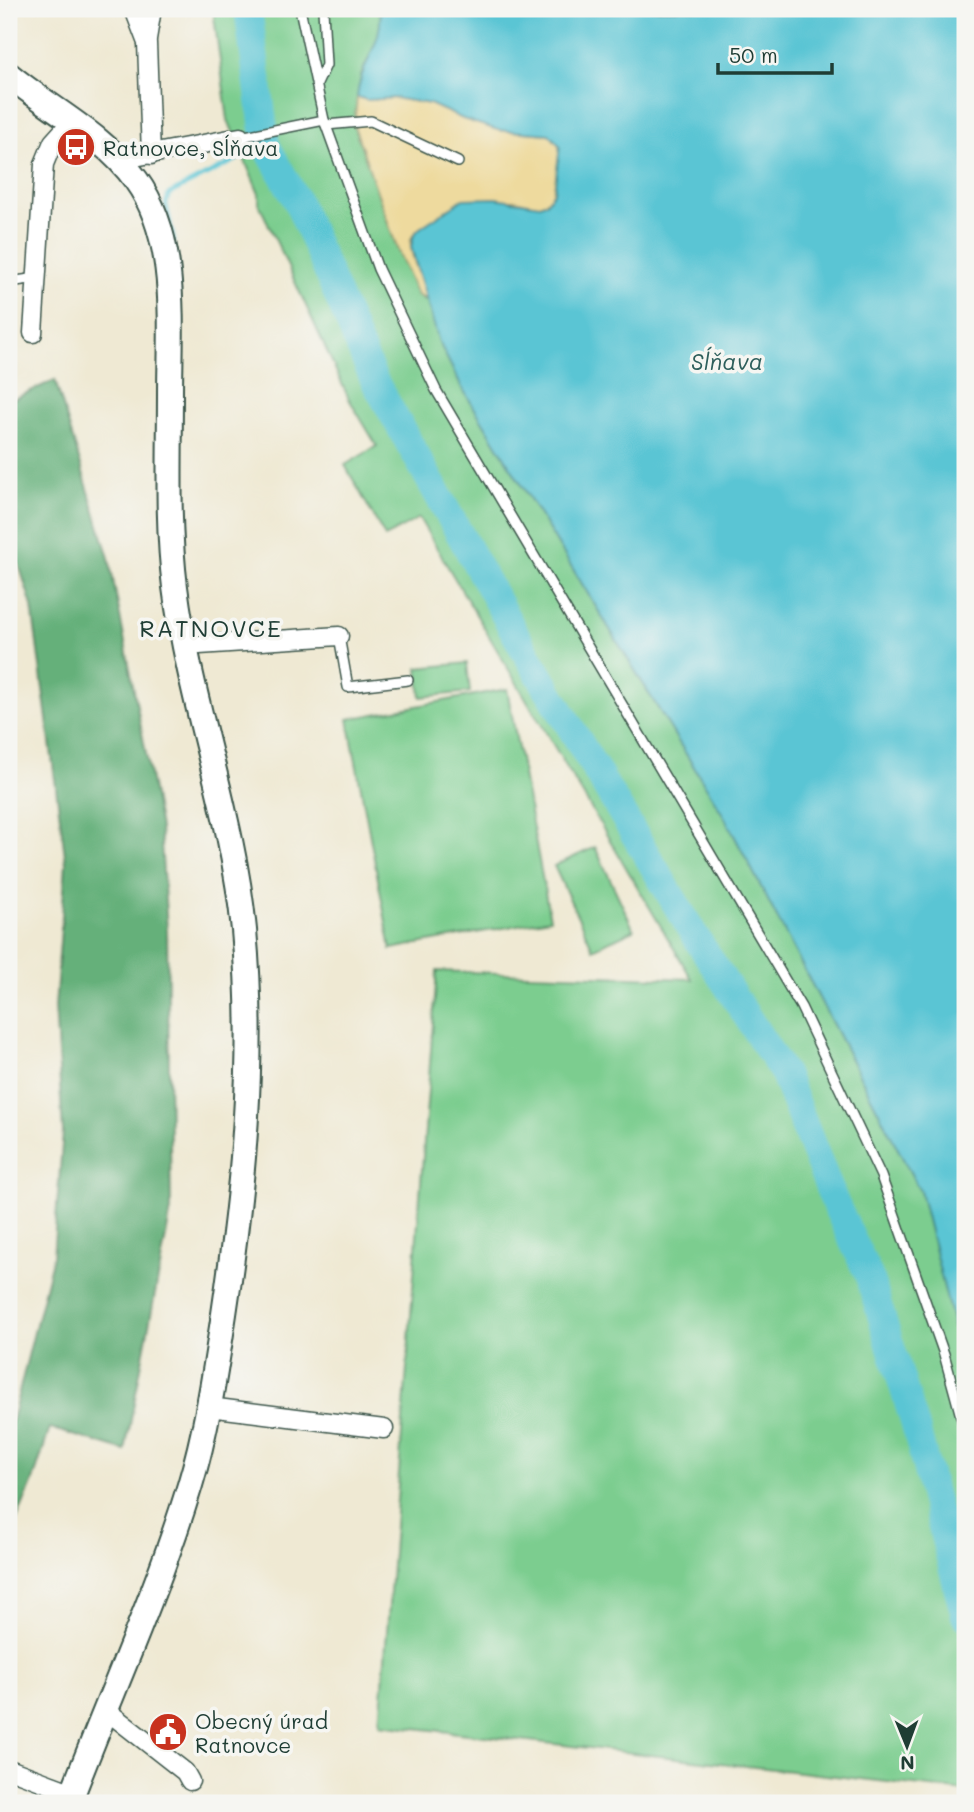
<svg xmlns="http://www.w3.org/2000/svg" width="974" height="1812" viewBox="0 0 974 1812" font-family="Mali,sans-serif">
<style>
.green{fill:#7ccd8f;stroke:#4e8562;stroke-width:2}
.forest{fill:#65b07a;stroke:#427657;stroke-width:2}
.sand{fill:#eeda9e;stroke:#868c69;stroke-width:2}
.water{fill:#5ac5d4;stroke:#3c8184;stroke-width:2}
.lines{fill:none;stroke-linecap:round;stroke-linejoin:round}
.stream{stroke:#5ac5d4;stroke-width:4.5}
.river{stroke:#5ac5d4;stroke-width:28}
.service-casing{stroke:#3e574c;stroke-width:12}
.minor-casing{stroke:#3e574c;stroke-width:21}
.secondary-casing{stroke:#3e574c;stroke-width:28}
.service{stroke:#fff;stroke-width:9}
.minor{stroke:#fff;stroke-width:18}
.secondary{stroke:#fff;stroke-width:24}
.labels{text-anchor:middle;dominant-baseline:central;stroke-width:7;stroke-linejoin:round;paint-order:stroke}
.poi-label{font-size:21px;fill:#1f3d34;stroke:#f6f6f2;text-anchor:start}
.water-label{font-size:23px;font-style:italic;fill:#2e5f5c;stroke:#f6f6f2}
.quarter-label{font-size:24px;letter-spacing:2px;fill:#1f3d34;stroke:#f6f6f2}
</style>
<rect width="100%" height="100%" fill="#f6f6f2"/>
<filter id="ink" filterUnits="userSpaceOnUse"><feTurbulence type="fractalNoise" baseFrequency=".0143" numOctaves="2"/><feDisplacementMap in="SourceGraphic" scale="14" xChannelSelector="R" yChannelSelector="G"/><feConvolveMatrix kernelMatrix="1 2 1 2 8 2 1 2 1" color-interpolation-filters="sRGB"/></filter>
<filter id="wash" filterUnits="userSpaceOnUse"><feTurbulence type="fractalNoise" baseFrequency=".00686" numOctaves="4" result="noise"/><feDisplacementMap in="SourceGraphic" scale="28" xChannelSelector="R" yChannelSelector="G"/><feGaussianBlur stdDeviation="1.57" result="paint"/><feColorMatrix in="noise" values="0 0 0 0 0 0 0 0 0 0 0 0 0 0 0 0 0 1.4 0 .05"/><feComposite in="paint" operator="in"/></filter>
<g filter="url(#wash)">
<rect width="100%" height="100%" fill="#efe9d3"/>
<g class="green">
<path d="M213 9H380L382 29 361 75 354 126 398 251 423 300 429 301 439 342 461 386 724 816 920 1191 965 1372V1791L380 1724 437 971 692 979 419 518 385 537 345 465 377 446 349 399 259 204V194L228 120Z"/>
<path d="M467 663 470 692 421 697 418 668Z"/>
<path d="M507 689 550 919 391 949 348 719Z"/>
<path d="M595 847 634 930 593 949 554 866Z"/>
</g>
<path class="forest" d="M55 380 109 558 160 828 167 929 171 1210 125 1451 50 1428 33 1481 9 1538V1432L53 1256 63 1132 55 1007 66 863 32 606 9 533V401Z"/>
<path class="sand" d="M357 97 367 100 394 98 430 104 463 119 498 130 549 134 558 142 561 154 552 198 540 205C531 205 522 201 513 200 492 199 418 217 411 240 408 251 425 289 429 301L417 295 398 251 354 126Z"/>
<path class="water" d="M380 9H965V1372L920 1191 724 816 461 386 439 342 411 247 414 234 420 228 463 199 495 198 540 205 547 202 554 192 560 146 549 134 498 130 463 119 430 104 394 98 367 100 357 97C360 63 384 44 380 9Z"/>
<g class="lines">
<g class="stream">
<path d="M260 151 267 148"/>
<path d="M174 241 166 204 169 194 238 159"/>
</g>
<path class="river" d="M248 9 266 145 298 203 374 380 522 646 695 936 784 1074 835 1203 869 1276 916 1428 965 1616"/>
</g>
</g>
<g filter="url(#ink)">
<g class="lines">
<g class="service-casing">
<g id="service">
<path d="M300 9 324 120 378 269 436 390 801 1007 881 1176 944 1354 965 1431"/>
<path d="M317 84 326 65 323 9"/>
<path d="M326 125 371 121 458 162"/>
<path d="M240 137 324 120"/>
<path d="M9 282 37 278"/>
<path d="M339 636 348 687 408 680"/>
</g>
</g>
<g class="minor-casing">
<g id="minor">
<path d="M134 9 147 43 151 155"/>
<path d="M147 39 152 9"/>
<path d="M119 160 240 137"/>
<path d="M33 333 44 164 53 142 71 122"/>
<path d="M184 646 339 636"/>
<path d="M209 1407 384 1429"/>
<path d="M107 1711 185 1772 190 1781"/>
<path d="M9 1769 73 1793"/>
</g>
</g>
<g class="secondary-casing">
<path id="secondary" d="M9 75C50 109 105 136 136 180 179 239 170 326 170 394 170 458 167 524 175 587 190 703 233 814 244 930 256 1059 243 1187 224 1314 215 1372 207 1429 190 1485 157 1594 109 1697 69 1803"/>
</g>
<use href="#service" class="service"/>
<use href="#minor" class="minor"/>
<use href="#secondary" class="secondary"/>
</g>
</g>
<defs>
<g id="bus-disc" transform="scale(2.0125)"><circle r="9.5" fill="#c8321e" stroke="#f6f6f2"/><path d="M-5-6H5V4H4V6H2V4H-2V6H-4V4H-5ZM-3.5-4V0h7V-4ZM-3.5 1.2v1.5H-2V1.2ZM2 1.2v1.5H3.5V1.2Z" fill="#fff"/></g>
<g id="civic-disc" transform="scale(2.0125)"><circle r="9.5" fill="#c8321e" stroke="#f6f6f2"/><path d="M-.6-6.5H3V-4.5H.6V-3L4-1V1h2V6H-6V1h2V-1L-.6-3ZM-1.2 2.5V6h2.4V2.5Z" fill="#fff"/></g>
</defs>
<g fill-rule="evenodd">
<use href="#bus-disc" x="76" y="147"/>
<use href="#civic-disc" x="168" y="1732"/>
</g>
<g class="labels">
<g class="poi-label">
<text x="103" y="147">Ratnovce, Sĺňava</text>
<text x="195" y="1720">Obecný úrad<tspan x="195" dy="24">Ratnovce</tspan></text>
</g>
<g class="water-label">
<text x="727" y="361">Sĺňava</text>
</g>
<g class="quarter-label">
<text x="211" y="627">RATNOVCE</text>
</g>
</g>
<rect width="974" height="1812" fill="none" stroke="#f6f6f2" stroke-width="35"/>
<g transform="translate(907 1746) rotate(179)" stroke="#f6f6f2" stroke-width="5" paint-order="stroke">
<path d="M0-5L12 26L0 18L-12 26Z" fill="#1f3d34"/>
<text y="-10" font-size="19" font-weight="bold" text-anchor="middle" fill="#1f3d34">N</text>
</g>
<path d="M718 63v10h114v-10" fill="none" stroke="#1f3d34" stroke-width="3.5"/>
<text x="729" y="63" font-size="21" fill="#1f3d34" stroke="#f6f6f2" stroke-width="5" paint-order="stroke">50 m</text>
</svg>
